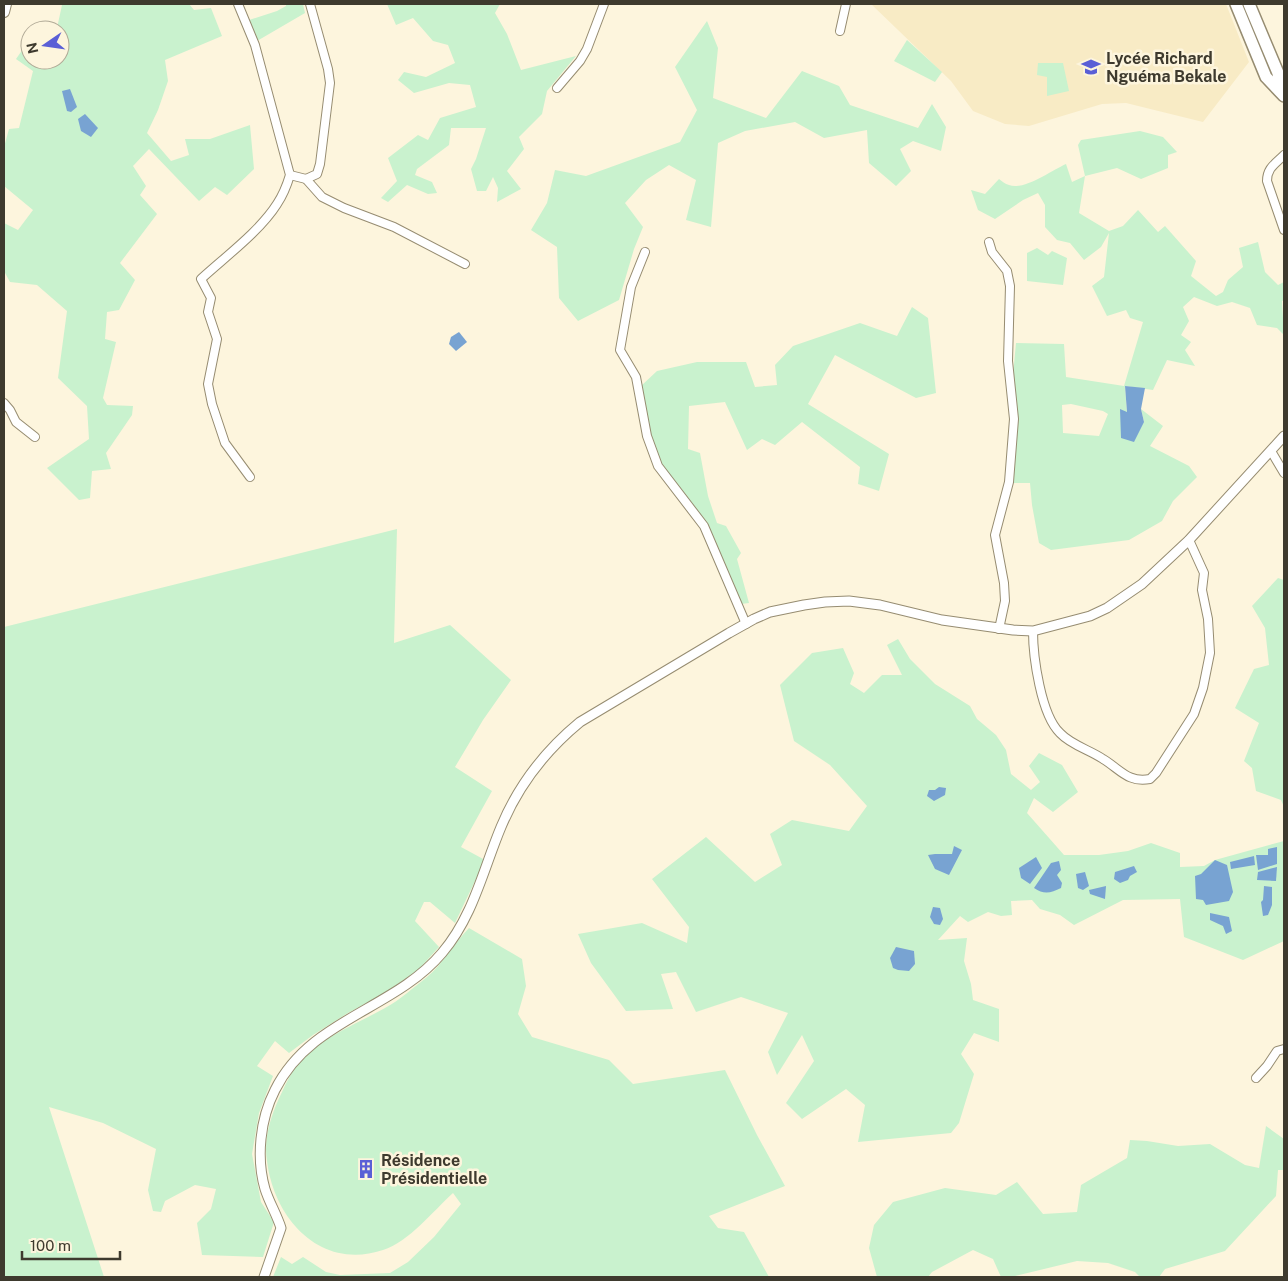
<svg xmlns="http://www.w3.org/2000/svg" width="1288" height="1281" viewBox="0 0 1288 1281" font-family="'Public Sans',sans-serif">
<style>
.built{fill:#f8ebc5}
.green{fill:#c9f2ce;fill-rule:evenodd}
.water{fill:#78a3d2}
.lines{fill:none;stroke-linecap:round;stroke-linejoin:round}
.minor-casing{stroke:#968c71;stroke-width:10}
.tertiary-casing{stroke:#968c71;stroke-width:11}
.secondary-casing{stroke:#968c71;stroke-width:12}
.primary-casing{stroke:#968c71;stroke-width:14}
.minor{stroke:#fff;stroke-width:8}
.tertiary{stroke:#fff;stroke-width:9}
.secondary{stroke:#fff;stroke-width:10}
.primary{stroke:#fff;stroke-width:11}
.labels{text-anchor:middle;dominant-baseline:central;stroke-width:5;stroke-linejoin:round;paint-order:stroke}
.poi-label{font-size:16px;font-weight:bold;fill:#3e3a2e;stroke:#fdf5dd;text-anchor:start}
</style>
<rect width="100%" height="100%" fill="#fdf5dd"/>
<path class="built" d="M871 4H1226L1249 62 1203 122 1126 103 1102 104 1029 126 1005 124 973 111 951 81Z"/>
<g class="green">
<path d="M68 4H189L194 10 211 8 222 36 165 60 168 81 158 110 147 133 171 161 189 155 185 139H210L250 125 254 169 227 195 215 187 199 201 149 149 133 166 146 186 140 195 157 214 120 263 135 280 119 310 107 312 105 339 116 342 103 398 107 405 133 406 132 415 106 453 111 469 92 471 90 498 79 500 47 468 89 439 87 406 58 378 67 311 37 285 10 282 4 271V223L18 230 33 210 4 186V147L9 129 19 128 33 71 16 59 25 46 30 43V60H60V30H52L57 28 62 5Z"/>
<path d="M286 4H303L305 13 257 41 249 20 277 11 286 6Z"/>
<path d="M387 4H500L495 13 507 34 521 70 576 56 547 91 542 114 519 137 524 149 507 171 521 189 497 202 498 188 493 177 486 191H477L471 169 476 159 486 128H451L449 145 417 169 415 175 432 182 437 193 428 194 407 185 388 202 381 198 397 181 388 158 418 135 428 140 440 118 476 107 470 85 449 83 414 93 398 80 404 72 426 77 455 63 448 45 433 41 413 18 396 25Z"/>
<path d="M707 21 718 48 713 98 766 118 802 71 839 86 850 105 918 128 932 104 946 127 941 151 913 141 900 149 911 171 896 186 869 163 867 130 824 138 795 122 745 131 718 143 711 227 686 220 696 180 669 165 646 180 625 203 643 227 634 249 619 300 578 321 559 298 557 247 531 230 547 203 555 170 586 176 680 142 697 110 675 67Z"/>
<path d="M907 40 942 72 935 82 894 61Z"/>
<path d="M1038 63H1063L1069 91 1047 96V77L1037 75Z"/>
<path d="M1140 131 1163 137 1177 152 1168 155V168L1141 179 1117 168 1085 176 1079 213 1109 231 1123 226 1138 210 1158 232 1165 226 1196 261 1191 276 1216 296 1223 292 1228 280 1243 267 1239 248 1258 242 1265 272 1278 285 1284 282V300L1282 301 1284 335 1277 328 1257 325 1250 308 1232 302 1217 306 1194 297 1183 307 1189 321 1181 335 1191 342 1185 350 1195 366 1167 360 1153 390 1125 386 1127 413 1120 410 1144 422 1141 409 1163 426 1150 446 1189 466 1197 477 1173 501 1162 521 1129 540 1051 550 1039 543 1032 505 1030 483H1012L1017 429 1016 401 1013 375 1016 343 1064 344 1066 377 1124 386 1143 322 1130 318 1126 310 1107 316 1092 286 1104 277 1109 233 1101 247 1084 260 1070 243 1057 240 1045 227V205L1038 193 1023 200 995 219 978 210 971 190 985 194 999 179C1002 181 1005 184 1009 185 1024 191 1052 170 1066 164L1072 182 1085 176 1078 145 1081 140ZM1071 404 1103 411 1108 414 1099 436 1063 433 1062 405Z"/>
<path d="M1037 248 1048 255 1052 251 1067 258 1063 285 1027 281V253Z"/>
<path d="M912 307 928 318 936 393 916 398 835 355 808 404 889 454 879 491 858 484 860 467 802 422 775 445 762 439 747 450 725 402 689 406 688 449 700 453 708 496 717 523 726 526 741 553 737 559 749 603 741 604 707 524 662 465 650 432 641 386 657 371 697 362H746L755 387 777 385 775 365 793 346 860 323 897 336Z"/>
<path d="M397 529 394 643 450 625 511 680 483 720 455 767 492 791 461 847 485 860 455 923 430 902H424L415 921 439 947 419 969 385 993 348 1013 313 1035 289 1053 275 1041 257 1066 273 1076 259 1113 252 1154 261 1202 274 1222 263 1257 202 1255 197 1223 211 1209 216 1189 195 1185 165 1201 161 1212 153 1211 148 1190 156 1149 103 1123 49 1107 104 1277H4V627Z"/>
<path d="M1278 578 1284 580V807L1281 800 1256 791 1252 768 1244 761 1259 723 1235 708 1254 669 1269 665 1265 628 1252 606Z"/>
<path d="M898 639 910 659 935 684 970 706 977 719 996 735 1006 750 1011 774 1031 790 1040 782 1029 766 1039 753 1062 765 1078 792 1053 812 1034 798 1027 813 1064 855H1099L1128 851 1151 843 1180 853V867L1204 866 1215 860 1284 841V941L1243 960 1184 937 1180 899 1123 900 1074 925 1060 915 1040 909 1032 900 1011 901 1012 915 1001 916 988 912 968 922 960 916 938 940 967 938 964 961 971 984 973 1000 999 1009V1042L974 1033 961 1054 974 1074 959 1123 951 1133 858 1142 865 1105 846 1089 802 1119 786 1103 814 1061 802 1035 777 1075 768 1052 788 1013 741 997 696 1012 676 972 661 974 673 1009 626 1011 591 963 578 934 642 923 687 943 689 927 652 879 706 837 755 882 782 865 770 834 792 820 849 831 867 806 830 765 794 741 780 685 812 653 843 648 854 673 850 684 864 693 882 675H902L887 645Z"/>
<path d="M469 928 522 959 526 986 518 1014 532 1037 609 1060 633 1084 725 1070 757 1135 785 1186 709 1216 718 1228 744 1232 769 1277H273L281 1257 292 1264 303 1257 326 1272 340 1275 390 1273 408 1262 434 1237 461 1204 453 1193C433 1211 409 1242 383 1250 321 1271 274 1219 267 1161 263 1138 272 1112 282 1092 286 1083 291 1073 297 1065 319 1038 355 1025 385 1008 400 1000 414 987 427 977 441 966 455 942 469 928Z"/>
<path d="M1266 1126 1284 1139V1170H1278L1276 1196 1225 1251 1165 1269 1159 1277H1140L1135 1272 1108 1263 1077 1261 1011 1277H1001L993 1259 973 1250 932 1272 928 1277H877L869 1248 874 1225 893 1202 945 1188 996 1195 1017 1182 1043 1214 1077 1212 1081 1185 1127 1158 1130 1140 1147 1141 1178 1146 1210 1144 1245 1165 1259 1168Z"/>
</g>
<g class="water">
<path d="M70 89 77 107 71 112 67 111 62 91Z"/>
<path d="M85 114 98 128 91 137 81 131 78 119Z"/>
<path d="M459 332 467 342 456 351 449 344 451 337Z"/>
<path d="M1125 386 1145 388 1141 409 1144 422 1134 442 1121 438 1120 409 1127 412Z"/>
<path d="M939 787 946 788 945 795 934 801 927 796 929 790H935Z"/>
<path d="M954 846 962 850 949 875 935 869 928 855 935 854H952Z"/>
<path d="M1277 847V864L1258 870 1256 855H1268V849Z"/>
<path d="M1254 856 1255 865 1231 869 1230 862Z"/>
<path d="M1036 857 1042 868 1030 884 1021 878 1019 868Z"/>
<path d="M1215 860 1227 865 1233 892 1229 901 1206 905 1203 900 1196 899 1195 876 1201 874Z"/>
<path d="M1059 861 1061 870 1057 875 1062 883 1061 888C1051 893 1044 895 1034 888L1051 863Z"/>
<path d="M1134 866 1137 872 1130 876 1128 880 1120 883 1114 879 1115 872Z"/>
<path d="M1277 867 1276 881 1257 880 1258 872Z"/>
<path d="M1085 872 1089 886 1083 890 1078 888 1076 874Z"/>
<path d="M1106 886 1105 899 1090 894 1089 890Z"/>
<path d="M1264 886 1272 887V905L1268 915 1263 916 1261 902 1263 900Z"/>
<path d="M933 907 940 908 943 919 940 925 934 924 930 917Z"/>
<path d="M1210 913 1229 917 1232 931 1226 934 1223 926 1210 920Z"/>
<path d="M896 947 914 951 915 964 909 971 898 970 893 968 890 958Z"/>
</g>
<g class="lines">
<g class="minor-casing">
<g id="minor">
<path d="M238 4 255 45 290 175C287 185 283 195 277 204 260 231 225 257 201 279L211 298 208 312 217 339 208 384 212 404 225 443 250 477"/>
<path d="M840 31 846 4"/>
<path d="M557 88 580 61 587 49 604 4"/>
<path d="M1284 155C1275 164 1267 168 1267 181L1284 230"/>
<path d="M290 175 306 179 317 174 320 164 330 83 328 69 310 4"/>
<path d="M306 179 322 197 344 208 394 227 465 264"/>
<path d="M989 242 992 252 1007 271 1010 286 1008 361 1014 419 1009 482 995 535 1004 583 1005 601 999 629"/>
<path d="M645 252 631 287 620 350 636 377 647 436 658 466 704 526 746 624"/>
<path d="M4 403 10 410 16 422 35 437"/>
<path d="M1271 451 1284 473"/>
<path d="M1033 631C1033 657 1041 715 1060 733 1071 745 1090 750 1103 759 1121 770 1128 783 1150 779L1156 773 1194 714 1203 688 1210 653 1208 619 1202 590 1204 573 1189 540"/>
<path d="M1256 1078 1267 1066 1277 1051 1284 1049"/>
</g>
</g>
<g class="tertiary-casing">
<path id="tertiary" d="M264 1277 281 1228C277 1215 269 1202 265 1189 256 1158 260 1119 275 1090 310 1019 394 1010 442 953 473 917 483 870 501 827 518 786 546 750 580 722L729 633 754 619 770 612 804 605 825 602 849 601 880 605 942 620 1013 630 1033 631 1090 616 1107 608 1142 584 1189 540 1284 436"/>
</g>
<g class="secondary-casing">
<path id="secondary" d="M4 12 6 4"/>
</g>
<g class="primary-casing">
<g id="primary">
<path d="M1236 4 1266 77 1284 96"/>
<path d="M1249 4 1278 73 1280 91"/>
</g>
</g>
<use href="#minor" class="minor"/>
<use href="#tertiary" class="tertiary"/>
<use href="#secondary" class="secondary"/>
<use href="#primary" class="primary"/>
</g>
<defs>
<g id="school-bare" transform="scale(1.5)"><path d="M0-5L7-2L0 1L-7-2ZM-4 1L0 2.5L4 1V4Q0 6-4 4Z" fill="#5a5fd6" stroke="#fdf5dd" stroke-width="2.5" paint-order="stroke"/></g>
<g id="building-bare" transform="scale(1.5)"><path d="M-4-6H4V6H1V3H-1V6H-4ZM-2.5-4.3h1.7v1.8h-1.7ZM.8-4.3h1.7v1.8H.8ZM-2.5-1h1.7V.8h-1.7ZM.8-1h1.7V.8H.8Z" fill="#5a5fd6" stroke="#fdf5dd" stroke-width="2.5" paint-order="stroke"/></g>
</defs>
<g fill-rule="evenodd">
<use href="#school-bare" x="1091" y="67"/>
<use href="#building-bare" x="366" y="1169"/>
</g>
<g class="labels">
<g class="poi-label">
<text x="1106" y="58">Lycée Richard<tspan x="1106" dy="18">Nguéma Bekale</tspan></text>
<text x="381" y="1160">Résidence<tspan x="381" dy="18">Présidentielle</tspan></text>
</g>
</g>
<rect width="1288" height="1281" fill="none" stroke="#3e3a2e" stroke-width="10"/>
<g transform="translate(45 45) rotate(257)"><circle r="24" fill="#fdf5dd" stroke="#b1aa97"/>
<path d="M0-4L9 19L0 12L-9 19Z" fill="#5a5fd6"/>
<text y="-8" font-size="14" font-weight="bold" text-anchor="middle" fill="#3e3a2e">N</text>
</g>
<path d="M22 1251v8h98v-8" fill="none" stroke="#3e3a2e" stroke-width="2.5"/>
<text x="30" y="1251" font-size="15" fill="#3e3a2e" stroke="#fdf5dd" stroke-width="4" paint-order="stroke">100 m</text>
</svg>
